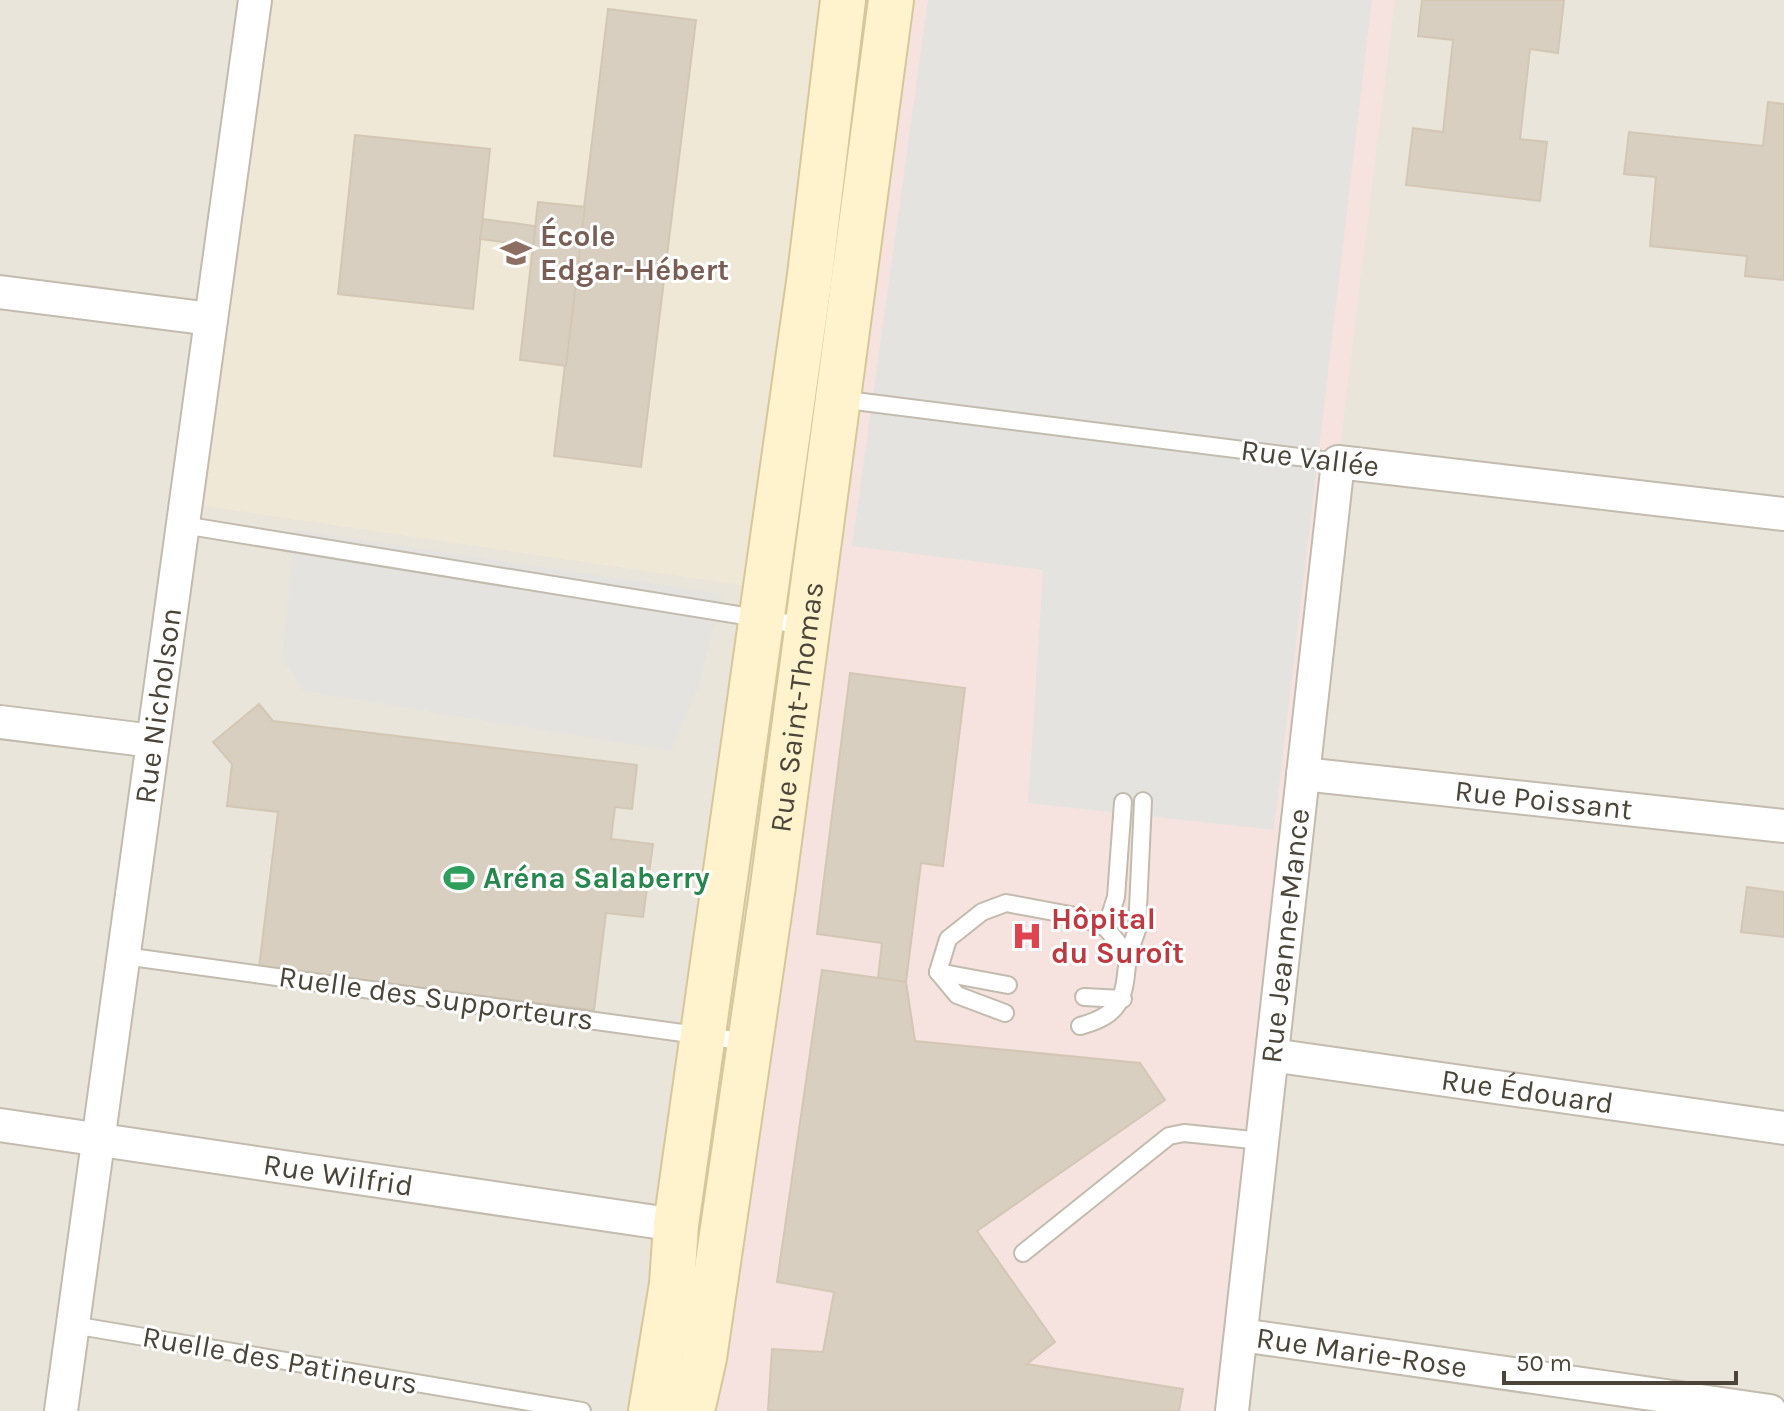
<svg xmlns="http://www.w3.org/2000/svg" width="1784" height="1411" viewBox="0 0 1784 1411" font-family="Karla,sans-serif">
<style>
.residential{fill:#eae5da}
.education{fill:#efe8d6}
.medical{fill:#f6e3e0}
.parking{fill:#e5e3e0}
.building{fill:#d8cfc1;stroke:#d3c7b4;stroke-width:2}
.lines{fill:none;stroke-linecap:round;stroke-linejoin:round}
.lane-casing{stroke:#c2bbae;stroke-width:20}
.street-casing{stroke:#c2bbae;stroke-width:36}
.secondary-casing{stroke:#d6c79b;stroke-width:48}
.lane{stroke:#fff;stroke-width:16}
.street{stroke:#fff;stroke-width:32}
.secondary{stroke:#fff3cd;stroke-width:44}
.labels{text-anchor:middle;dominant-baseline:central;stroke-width:6;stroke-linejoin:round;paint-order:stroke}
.education-label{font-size:30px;font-weight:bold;fill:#785e54;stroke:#fff;text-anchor:start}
.street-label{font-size:30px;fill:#4b4439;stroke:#fff}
.leisure-label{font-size:30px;font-weight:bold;fill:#27864d;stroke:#fff;text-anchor:start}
.health-label{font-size:30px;font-weight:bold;fill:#be3a42;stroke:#fff;text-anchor:start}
</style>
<rect width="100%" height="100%" fill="#f6f3ec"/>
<rect class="residential" x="0" y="0" width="1784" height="1411"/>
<path class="education" d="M271 0H830L754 587 199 505Z"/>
<path class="medical" d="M903 0H1395L1338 462 1232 1411H701Z"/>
<g class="parking">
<path d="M928 0H1372L1274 830 1028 803 1043 570 852 546Z"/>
<path d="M295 530 722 594 699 685 671 751 304 691 282 658Z"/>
</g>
<g class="building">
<path d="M1422 0H1564L1558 53 1530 49 1520 139 1547 142 1540 201 1406 185 1413 128 1443 132 1453 40 1418 36Z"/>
<path d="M608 9 696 20 641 467 554 456Z"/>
<path d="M1768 102 1784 104V280L1745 276 1747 256 1650 246 1656 177 1624 174 1629 132 1763 146Z"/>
<path d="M355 135 490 149 473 309 338 294Z"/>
<path d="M538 202 585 207 566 366 520 360Z"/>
<path d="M483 219 535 226 533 246 480 239Z"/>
<path d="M850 673 965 688 943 866 921 863 906 982 878 978 882 943 817 934Z"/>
<path d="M259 704 273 721 637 765 632 809 615 807 611 839 653 844 643 917 606 913 594 1010 259 968 278 812 227 806 232 764 213 742Z"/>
<path d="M1747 887 1784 892V937L1741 932Z"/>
<path d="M822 970 906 982 915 1041 1140 1063 1165 1100 977 1231 1055 1342 1027 1364 1183 1389 1179 1411H768L772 1349 823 1352 834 1292 777 1282Z"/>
</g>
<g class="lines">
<g class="lane-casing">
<g id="lane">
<path d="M839 399 1338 462"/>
<path d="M183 525 806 626"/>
<path d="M1106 928 1116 897 1123 802"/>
<path d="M1128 955 1137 930 1143 801"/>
<path d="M124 956 748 1042"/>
<path d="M938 972 948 939 982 912 1006 903 1081 917 1106 928 1128 955C1124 997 1124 1014 1080 1026"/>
<path d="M938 972 957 995 1005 1013"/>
<path d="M938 972 1008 985"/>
<path d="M1084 997 1123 999"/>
<path d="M1023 1253 1169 1136 1184 1133 1262 1141"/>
<path d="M73 1325 582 1411"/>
</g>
</g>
<g class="street-casing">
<g id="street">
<path d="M0 292 211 319"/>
<path d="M0 722 153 741"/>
<path id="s1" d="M1303 774 1784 826"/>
<path id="s2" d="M1272 1055 1784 1128"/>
<path id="s3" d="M0 1125 676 1225"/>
<path id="s4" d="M1241 1335 1770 1411"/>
<path id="s5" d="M61 1411 255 0"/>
<path id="s6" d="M1232 1411 1338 462 1784 514"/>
</g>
</g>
<g class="secondary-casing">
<g id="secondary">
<path d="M651 1411 672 1284 676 1225 810 275 843 0"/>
<path id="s7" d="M692 1411 704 1358 773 886 891 0"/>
</g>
</g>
<use href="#lane" class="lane"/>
<use href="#street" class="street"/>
<use href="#secondary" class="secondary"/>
</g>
<defs>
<g id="school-bare" transform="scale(2.4)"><path d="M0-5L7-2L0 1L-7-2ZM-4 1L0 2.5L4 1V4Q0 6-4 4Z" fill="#8d6e63" stroke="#fff" stroke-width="2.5" paint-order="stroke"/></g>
<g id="stadium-bare" transform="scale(2.4)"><path d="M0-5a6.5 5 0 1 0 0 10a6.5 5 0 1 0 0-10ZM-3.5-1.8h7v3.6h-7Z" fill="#2e9e5b" stroke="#fff" stroke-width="2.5" paint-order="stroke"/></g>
<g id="hospital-bare" transform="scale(2.4)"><path d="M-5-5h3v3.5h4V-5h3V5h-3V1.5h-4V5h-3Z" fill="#e0444e" stroke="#fff" stroke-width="2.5" paint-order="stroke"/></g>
</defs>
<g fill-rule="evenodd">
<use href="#school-bare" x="516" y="253"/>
<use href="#stadium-bare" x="459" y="878"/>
<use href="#hospital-bare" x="1027" y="936"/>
</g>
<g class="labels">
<g class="education-label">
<text x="540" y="236">École<tspan x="540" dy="34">Edgar-Hébert</tspan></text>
</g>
<g class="street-label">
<text transform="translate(1310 458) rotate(7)">Rue Vallée</text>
<text stroke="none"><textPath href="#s5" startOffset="712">Rue Nicholson</textPath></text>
<text stroke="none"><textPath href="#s7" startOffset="712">Rue Saint-Thomas</textPath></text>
<text stroke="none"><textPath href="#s1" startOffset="242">Rue Poissant</textPath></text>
<text stroke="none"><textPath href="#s6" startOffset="478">Rue Jeanne-Mance</textPath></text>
<text transform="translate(436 998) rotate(8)">Ruelle des Supporteurs</text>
<text stroke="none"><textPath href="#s2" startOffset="258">Rue Édouard</textPath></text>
<text stroke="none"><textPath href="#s3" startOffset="342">Rue Wilfrid</textPath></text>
<text stroke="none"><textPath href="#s4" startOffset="122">Rue Marie-Rose</textPath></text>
<text transform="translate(280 1360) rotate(10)">Ruelle des Patineurs</text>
</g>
<g class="leisure-label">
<text x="483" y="878">Aréna Salaberry</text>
</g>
<g class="health-label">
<text x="1051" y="919">Hôpital<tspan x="1051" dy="34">du Suroît</tspan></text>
</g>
</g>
<path d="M1504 1371v12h232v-12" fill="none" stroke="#4b4439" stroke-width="4"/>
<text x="1516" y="1371" font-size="24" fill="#4b4439" stroke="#ffffff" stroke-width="6" paint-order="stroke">50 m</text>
</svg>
